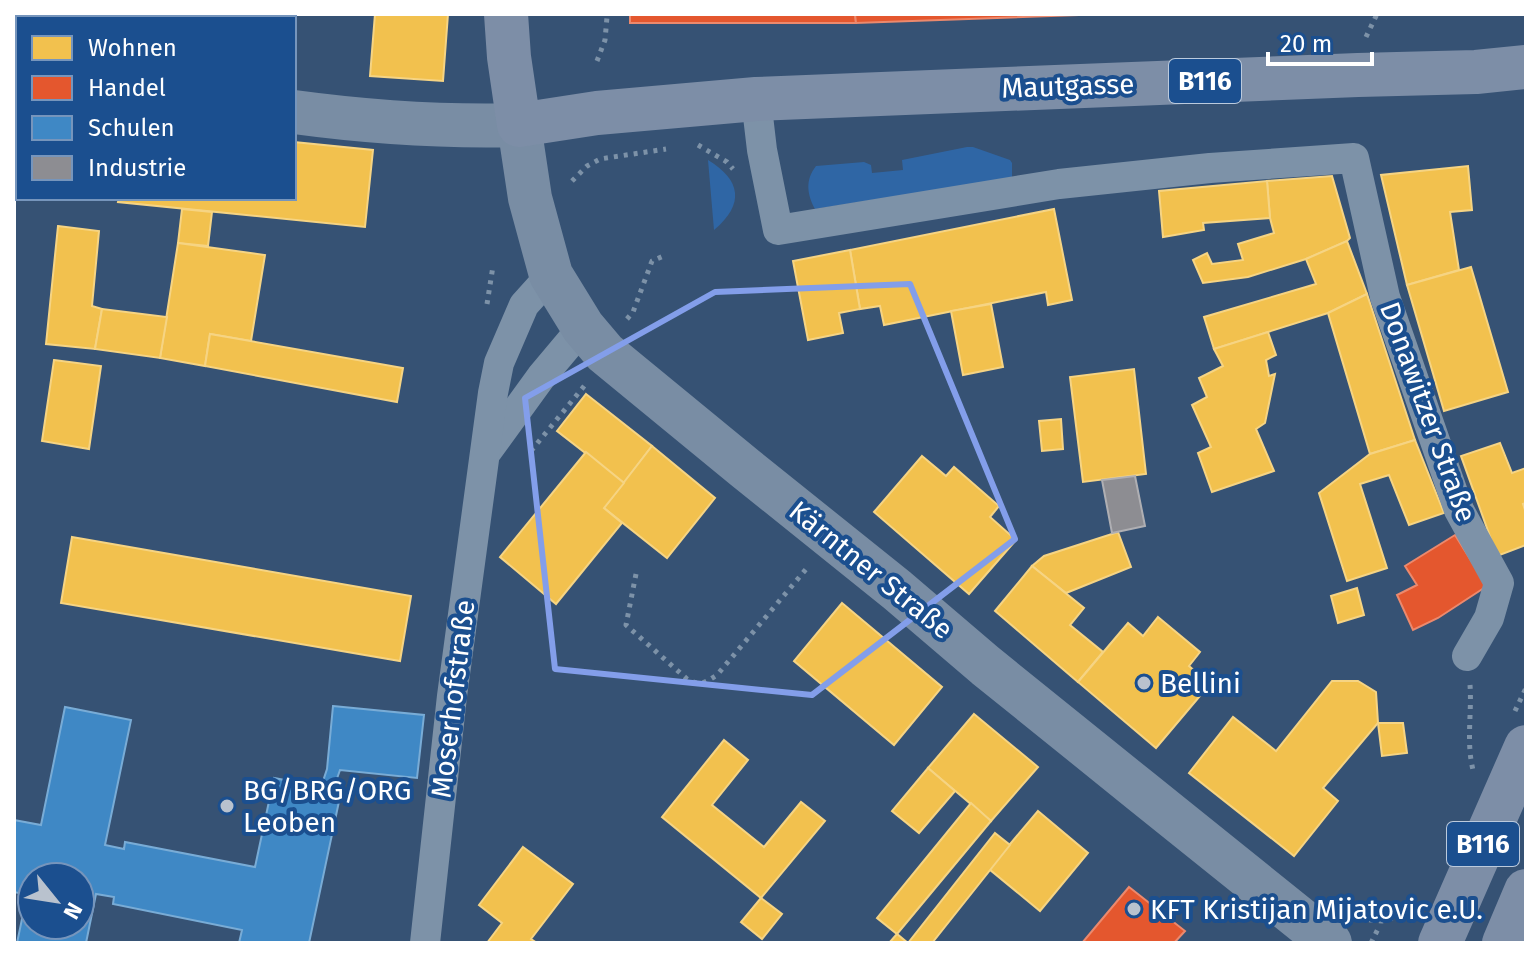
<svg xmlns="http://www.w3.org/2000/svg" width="1540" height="957" viewBox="0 0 1540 957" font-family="'Fira Sans',sans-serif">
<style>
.green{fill:#2f66a5}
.homes{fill:#f2c14e;stroke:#f6d483;stroke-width:2}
.shops{fill:#e4572e;stroke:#ec896d;stroke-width:2}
.schools{fill:#3f88c5;stroke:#79acd6;stroke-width:2;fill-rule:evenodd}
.industry{fill:#8d8d92;stroke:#afafb3;stroke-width:2}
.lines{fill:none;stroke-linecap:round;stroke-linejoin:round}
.path{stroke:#7d92a8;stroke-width:5;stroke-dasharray:4 6;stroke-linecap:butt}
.minor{stroke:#7d92a8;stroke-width:30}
.secondary{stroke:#798da4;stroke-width:44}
.primary{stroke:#7d8ea7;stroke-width:44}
.marked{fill:none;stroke:#839eea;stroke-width:6;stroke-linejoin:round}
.poi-dot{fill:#b9c2ce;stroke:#1b4f8f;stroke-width:3}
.labels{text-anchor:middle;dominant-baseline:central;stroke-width:8;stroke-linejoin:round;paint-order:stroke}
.shield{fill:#1b4f8f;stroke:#bbcadd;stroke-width:2}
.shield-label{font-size:26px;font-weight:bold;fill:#fff}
.street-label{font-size:28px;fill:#fff;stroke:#1b4f8f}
.poi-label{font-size:28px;fill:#fff;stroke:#1b4f8f;text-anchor:start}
</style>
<rect width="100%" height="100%" fill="#365274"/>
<g class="green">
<path d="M967 147H973L1010 160 1012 163V178L815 209C807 194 805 180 816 166L864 162 871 165 872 173 903 170 902 160Z"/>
<path d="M708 160C741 180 745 204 714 230Z"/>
</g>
<g class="homes">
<path d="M375 14H448L443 81 370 76Z"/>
<path d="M294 142 373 150 365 227 118 202 119 198H294Z"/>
<path d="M1468 166 1472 210 1450 212 1459 270 1407 285 1381 175Z"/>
<path d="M1332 176 1350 238 1347 241 1306 259 1248 277 1203 283 1193 260 1207 253 1212 264 1243 260 1238 244 1274 233 1270 218 1267 181Z"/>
<path d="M1267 181 1270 218 1203 223 1204 230 1163 237 1159 191Z"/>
<path d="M182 209 212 212 208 246 178 243Z"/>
<path d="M1054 209 1072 300 1048 305 1046 292 884 325 880 306 860 309 850 250Z"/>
<path d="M58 226 99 231 92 306 102 309 95 349 46 344Z"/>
<path d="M1347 241 1367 294 1328 313 1214 349 1204 317 1316 284 1306 259Z"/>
<path d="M178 243 265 255 251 341 210 334 205 366 160 358Z"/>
<path d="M850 250 860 309 839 313 843 333 808 340 793 261Z"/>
<path d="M1471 267 1508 392 1444 411 1407 285Z"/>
<path d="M1367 294 1415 440 1370 454 1328 313Z"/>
<path d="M991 304 1003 367 963 375 951 311Z"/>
<path d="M102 309 167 317 160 358 95 349Z"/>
<path d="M1268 332 1276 355 1266 360 1269 376 1275 374 1265 423 1256 429 1274 471 1212 492 1198 453 1211 447 1192 405 1207 397 1199 378 1223 366 1214 349Z"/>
<path d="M210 334 403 368 397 402 205 366Z"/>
<path d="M54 360 101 366 89 449 42 441Z"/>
<path d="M1134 369 1146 474 1083 482 1070 377Z"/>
<path d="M586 394 652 446 624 483 557 431Z"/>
<path d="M1061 419 1063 449 1042 451 1039 421Z"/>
<path d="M1415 440 1444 513 1409 525 1389 475 1360 484 1387 568 1347 581 1319 493 1370 454Z"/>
<path d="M1500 443 1512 473 1526 468V503L1523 504 1526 513V545L1497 556 1461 456Z"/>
<path d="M652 446 715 498 667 558 604 508Z"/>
<path d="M586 452 624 483 604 508 622 523 556 604 500 557Z"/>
<path d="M922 456 946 476 954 467 999 506 990 517 1016 540 969 594 874 512Z"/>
<path d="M1118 532 1131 567 1066 593 1032 566 1044 556Z"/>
<path d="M72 537 411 596 400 661 61 603Z"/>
<path d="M1032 566 1084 608 1070 625 1103 652 1078 682 995 611Z"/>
<path d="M1357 588 1364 615 1338 623 1331 596Z"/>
<path d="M842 603 942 687 894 745 794 661Z"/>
<path d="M1158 617 1200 652 1189 666 1210 684 1156 748 1078 682 1128 623 1143 636Z"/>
<path d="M1332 681H1358L1376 692 1378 723 1323 788 1338 801 1294 856 1189 773 1233 717 1276 751Z"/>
<path d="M974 714 1038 767 991 821 928 768Z"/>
<path d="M1378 723H1403L1407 753 1382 756Z"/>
<path d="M724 740 748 760 712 805 764 847 801 802 825 821 761 898 662 817Z"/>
<path d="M928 768 955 791 919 833 892 811Z"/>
<path d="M971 803 991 821 897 934 877 918Z"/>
<path d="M1038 811 1088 853 1040 911 989 869Z"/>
<path d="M995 833 1010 845 932 943H889L897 934 908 943Z"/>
<path d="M523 847 573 884 531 939 537 943H487L502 923 479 905Z"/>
<path d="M761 898 782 914 762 939 741 922Z"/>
</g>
<g class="shops">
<rect x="198" y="14" width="56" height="4"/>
<path d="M630 14H855L856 23H630Z"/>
<path d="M855 14H1107L856 23Z"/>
<path d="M14 117 18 118 17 184 14 183Z"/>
<path d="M1455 535 1487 586 1438 618 1413 630 1397 595 1417 585 1405 566Z"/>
<path d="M1129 887 1185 931 1174 943H1082Z"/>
</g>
<path class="schools" d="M333 706 424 715 417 778 340 770 333 790 341 792 309 943H239L242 930 113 904 114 897 96 894 86 943H17L27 895 14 892V820L41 825 65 707 131 720 105 845 124 849 125 842 255 867 274 778 321 787 327 769ZM32 877H80V925H32Z"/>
<path class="industry" d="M1135 476 1145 526 1112 533 1102 480Z"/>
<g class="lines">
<g class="path">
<path d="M1366 37 1377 14"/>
<path d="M597 61 605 40 607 17"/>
<path d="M698 145 727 162 733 169"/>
<path d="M572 181 587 166 600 159 666 149"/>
<path d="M487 304 493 266"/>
<path d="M627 319 633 312 652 261 666 255"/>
<path d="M531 451 585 385"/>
<path d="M636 574 626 625 687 679C700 687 706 682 717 675L807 568"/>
<path d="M1470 685C1472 713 1466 742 1473 770"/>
<path d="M1515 711 1526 688"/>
<path d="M1359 919 1382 921 1411 913"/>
<path d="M1371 943 1379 927"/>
</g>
<g class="minor">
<path d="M756 99 762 150 778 230 1059 184 1210 168 1354 158 1385 297 1459 510 1499 583 1489 618 1467 656"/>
<path d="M488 450 541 377 583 327"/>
<path d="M425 943 452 696 493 393 499 363 524 305 551 275"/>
</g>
<g class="secondary">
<path d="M14 76 18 77"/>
<path d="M294 112C368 122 445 127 519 125L530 198 551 275 583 327 605 353 745 468 897 590 986 666 1141 791 1330 943"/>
</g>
<g class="primary">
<path d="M506 14 509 57 519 125 597 113 756 99 1358 75 1476 72 1526 67"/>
<path d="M1440 943 1526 747"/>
<path d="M1504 943 1526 891"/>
</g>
</g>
<path class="marked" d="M910 284 1015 539 812 695 555 669 525 398 715 292Z"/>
<g class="poi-dot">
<circle cx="1144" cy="683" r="8"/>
<circle cx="227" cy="806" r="8"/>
<circle cx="1134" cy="909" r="8"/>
</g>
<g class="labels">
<g class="shield">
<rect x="1169" y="59" width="72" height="44" rx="6"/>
<rect x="1447" y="822" width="72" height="44" rx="6"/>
</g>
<g class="shield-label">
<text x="1205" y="81">B116</text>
<text x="1483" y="844">B116</text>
</g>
<g class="street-label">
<text transform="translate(1068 86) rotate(-2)">Mautgasse</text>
<text transform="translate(1428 412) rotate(70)">Donawitzer Straße</text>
<text transform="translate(871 570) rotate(39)">Kärntner Straße</text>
<text transform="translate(453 699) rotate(-83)">Moserhofstraße</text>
</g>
<g class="poi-label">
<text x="1160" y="683">Bellini</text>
<text x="243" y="790">BG/BRG/ORG<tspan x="243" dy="32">Leoben</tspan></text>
<text x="1150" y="909">KFT Kristijan Mijatovic e.U.</text>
</g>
</g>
<rect width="1540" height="957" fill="none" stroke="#ffffff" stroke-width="32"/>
<rect x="16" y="16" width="280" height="184" fill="#1b4f8f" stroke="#7695bc" stroke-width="2"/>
<rect x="32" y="36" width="40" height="24" fill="#f2c14e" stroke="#7695bc" stroke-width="2"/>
<text x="88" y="56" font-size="24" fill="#ffffff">Wohnen</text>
<rect x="32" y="76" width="40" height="24" fill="#e4572e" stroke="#7695bc" stroke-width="2"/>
<text x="88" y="96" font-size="24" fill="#ffffff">Handel</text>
<rect x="32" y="116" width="40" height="24" fill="#3f88c5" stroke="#7695bc" stroke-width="2"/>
<text x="88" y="136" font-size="24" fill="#ffffff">Schulen</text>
<rect x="32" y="156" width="40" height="24" fill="#8d8d92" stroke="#7695bc" stroke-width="2"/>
<text x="88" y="176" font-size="24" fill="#ffffff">Industrie</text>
<g transform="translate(56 901) rotate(120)"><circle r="38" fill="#1b4f8f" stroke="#7695bc" stroke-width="2"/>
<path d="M0-6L14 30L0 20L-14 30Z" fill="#b9c2ce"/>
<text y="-12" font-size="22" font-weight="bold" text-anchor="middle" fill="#ffffff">N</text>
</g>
<path d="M1268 52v12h104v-12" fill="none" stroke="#ffffff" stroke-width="4"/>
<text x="1280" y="52" font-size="24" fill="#ffffff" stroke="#1b4f8f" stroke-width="6" paint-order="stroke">20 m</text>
</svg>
